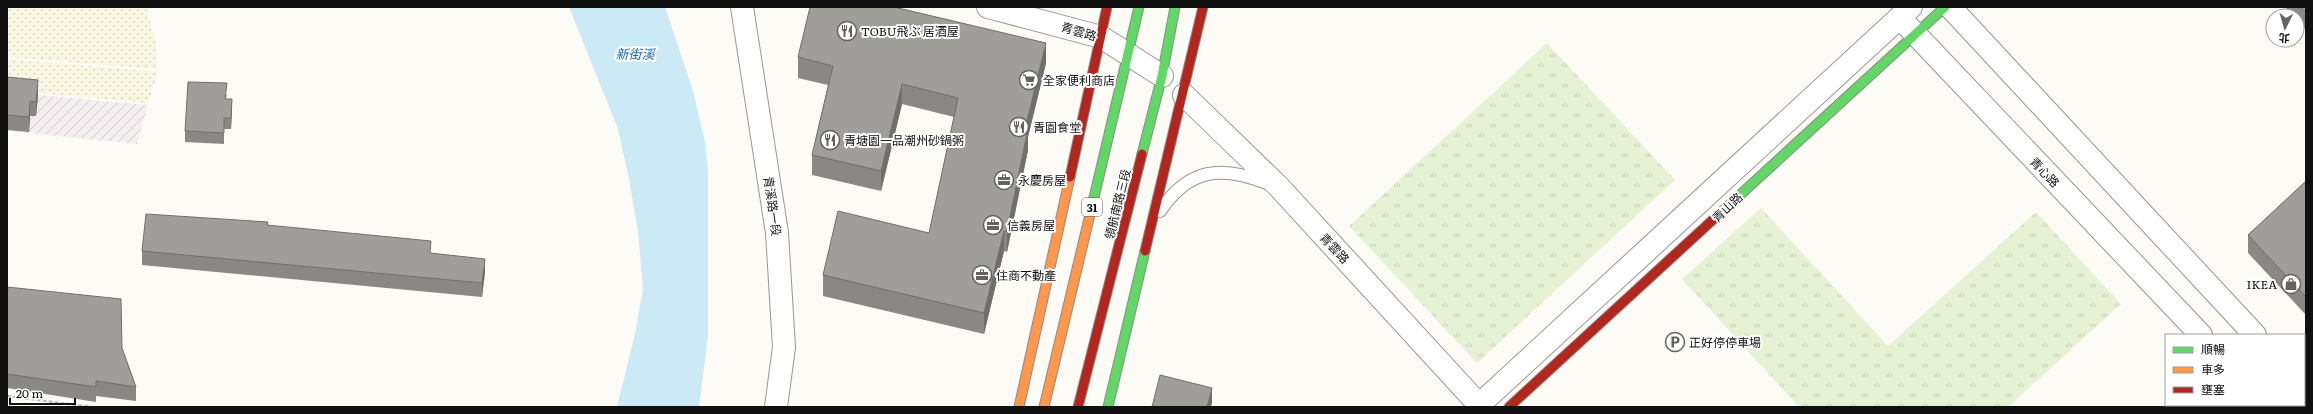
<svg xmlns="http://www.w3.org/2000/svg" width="2313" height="414" viewBox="0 0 2313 414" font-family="Literata,'Noto Sans TC','Noto Sans JP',serif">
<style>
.industrial{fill:url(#industrial-furrows)}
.farmland{fill:url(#farmland-dots)}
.grass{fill:url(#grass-tufts)}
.water{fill:#cce9f6}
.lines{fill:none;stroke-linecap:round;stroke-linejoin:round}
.lane-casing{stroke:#969693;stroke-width:14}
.street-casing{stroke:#969693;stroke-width:24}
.fast-casing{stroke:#8d8c8a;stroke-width:11}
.slow-casing{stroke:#8d8c8a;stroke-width:11}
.jam-casing{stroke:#8d8c8a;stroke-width:11}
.path{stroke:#b9b9b8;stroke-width:2.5;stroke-dasharray:4 2;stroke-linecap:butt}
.lane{stroke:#fffefe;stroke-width:12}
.street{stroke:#fffefe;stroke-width:22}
.fast{stroke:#63d668;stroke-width:9}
.slow{stroke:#ff974d;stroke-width:9}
.jam{stroke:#b3261e;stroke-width:9}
.wall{fill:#8a8884}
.shaded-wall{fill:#706f6c}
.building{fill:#a09e9a;stroke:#706f6c}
.labels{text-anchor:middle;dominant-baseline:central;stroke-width:4;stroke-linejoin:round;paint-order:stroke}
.shield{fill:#fff;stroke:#585858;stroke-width:1}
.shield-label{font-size:11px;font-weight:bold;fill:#101010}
.poi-label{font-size:12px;fill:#101010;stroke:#fff;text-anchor:start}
.street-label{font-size:12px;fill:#101010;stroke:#fff}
.water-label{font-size:13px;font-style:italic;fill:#166ba4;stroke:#fff}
</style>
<defs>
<pattern id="industrial-furrows" width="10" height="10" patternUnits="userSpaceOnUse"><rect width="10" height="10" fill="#f4eef1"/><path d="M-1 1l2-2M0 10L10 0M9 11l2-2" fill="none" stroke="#d0cbce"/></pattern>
<pattern id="farmland-dots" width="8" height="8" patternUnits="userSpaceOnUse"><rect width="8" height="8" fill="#f9f6e2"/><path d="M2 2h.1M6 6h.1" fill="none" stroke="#d4d2c1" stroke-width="1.8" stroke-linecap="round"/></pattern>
<pattern id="grass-tufts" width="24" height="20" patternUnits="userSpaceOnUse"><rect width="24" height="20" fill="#e7f2d5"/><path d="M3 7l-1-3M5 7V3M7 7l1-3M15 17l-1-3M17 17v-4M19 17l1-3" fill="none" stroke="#c5ceb6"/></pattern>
</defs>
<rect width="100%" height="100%" fill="#fcfbf5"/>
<path class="industrial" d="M7 92 38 95 148 105 137 144 7 131Z"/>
<g class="farmland">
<path d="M7 7H146L156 44 157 69 7 57Z"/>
<path d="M7 59 158 72 148 103 7 90Z"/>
</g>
<g class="grass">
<path d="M1547 43 1675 180 1477 363 1349 226Z"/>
<path d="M1761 208 1888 346 2036 212 2121 304 2008 407H1799L1682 279Z"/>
</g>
<path class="water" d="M569 7H665L693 91 705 142 708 170V336L699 407H617L635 334 643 289 638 232 629 179 618 129Z"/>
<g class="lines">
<g class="lane-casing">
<g id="lane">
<path d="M1160 211C1189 168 1221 165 1267 183"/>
<path d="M2304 376 2306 374"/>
</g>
</g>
<g class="street-casing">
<g id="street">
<path d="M742 7 777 233 784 347 776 407"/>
<path d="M988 7 1101 37 1162 76"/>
<path d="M1950 7 2255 335"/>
<path d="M1902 20 2201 335"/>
<path d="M1184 95 1279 187 1481 407"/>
<path d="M2304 388 2306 390"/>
<path d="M1479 405 1911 7"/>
<path d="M2266 405 2268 407"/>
</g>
</g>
<g class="fast-casing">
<g id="fast">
<path d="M1142 154 1162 76 1175 7"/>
<path d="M1092 206 1139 7"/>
<path d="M1717 216 1945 7"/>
<path d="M1108 407 1145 251"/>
</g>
</g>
<g class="slow-casing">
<g id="slow">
<path d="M1019 407 1070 177"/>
<path d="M1044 407 1092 206"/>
</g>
</g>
<g class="jam-casing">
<g id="jam">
<path d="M1070 177 1107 7"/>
<path d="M1145 251 1203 7"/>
<path d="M1078 407 1142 154"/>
<path d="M1509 407 1717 216"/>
</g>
</g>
<path class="path" d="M7 396 92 407"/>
<use href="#lane" class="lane"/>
<use href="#street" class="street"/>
<use href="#fast" class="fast"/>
<use href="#slow" class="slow"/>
<use href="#jam" class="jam"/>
</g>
<g class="wall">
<path d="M2285 7H2306V30L2297 20V16H2293Z"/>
<path d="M798 57 1046 63 1028 137V150L1007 252 1004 251 984 334 823 296V275L929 233 954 117 902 104 881 191 812 175V155L828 85 798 78Z"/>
<path d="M7 77 38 95 36 116H30L29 132 7 130Z"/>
<path d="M227 94 226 99 232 110 231 129H224V144L185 142V131Z"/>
<path d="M2306 181V315L2248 253V235Z"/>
<path d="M268 225 431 253 485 272 482 297 142 265V251Z"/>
<path d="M7 287 122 348 136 387V401L96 396V402L7 388Z"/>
</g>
<g class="shaded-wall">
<path d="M1046 43V63L1028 137V150L1007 252V231L1025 129Z"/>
<path d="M38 80V95L36 116V102Z"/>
<path d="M902 84V104L881 191V171Z"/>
<path d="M232 99V110L231 129V118Z"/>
<path d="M30 101V116L29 132V117Z"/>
<path d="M1004 231V251L984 334V313Z"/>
<path d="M485 259V272L482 297V283Z"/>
<path d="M1212 388V403L1211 407H1207Z"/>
</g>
<g class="building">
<path d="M810 7H894L1046 43 1025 129H1028L1007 231H1004L984 313 823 275 838 211 929 233 958 98 902 84 881 171 812 155 833 66 798 57Z"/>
<path d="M2301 7H2306V13Z"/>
<path d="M7 77 38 80 36 102 30 101 29 117 7 115Z"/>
<path d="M188 82 227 83 225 99H232L231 118H224V133L185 131Z"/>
<path d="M2306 181V297L2248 235Z"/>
<path d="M146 214 268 222 267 225 431 241 430 253 485 259 482 283 142 251Z"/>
<path d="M7 287 121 299 122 348 136 387 96 381V387L7 374Z"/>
<path d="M1160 375 1212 388 1207 407H1152Z"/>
</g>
<defs>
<g id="restaurant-ring" transform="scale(1)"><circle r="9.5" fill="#fff" stroke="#636260" stroke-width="1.5"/><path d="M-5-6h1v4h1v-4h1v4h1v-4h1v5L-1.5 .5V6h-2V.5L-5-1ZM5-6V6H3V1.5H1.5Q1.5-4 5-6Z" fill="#636260"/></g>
<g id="supermarket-ring" transform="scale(1)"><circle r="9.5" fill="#fff" stroke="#636260" stroke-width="1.5"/><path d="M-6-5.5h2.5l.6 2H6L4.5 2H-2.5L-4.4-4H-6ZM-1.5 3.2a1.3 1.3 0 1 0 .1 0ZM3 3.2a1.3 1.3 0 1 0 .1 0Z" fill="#636260"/></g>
<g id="office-ring" transform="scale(1)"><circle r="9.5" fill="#fff" stroke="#636260" stroke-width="1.5"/><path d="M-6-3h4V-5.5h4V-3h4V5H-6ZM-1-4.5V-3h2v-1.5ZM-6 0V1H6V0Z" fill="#636260"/></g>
<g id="shop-ring" transform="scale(1)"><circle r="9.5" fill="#fff" stroke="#636260" stroke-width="1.5"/><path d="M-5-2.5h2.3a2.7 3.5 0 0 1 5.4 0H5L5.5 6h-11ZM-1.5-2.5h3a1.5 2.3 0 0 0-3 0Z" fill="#636260"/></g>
<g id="parking-ring" transform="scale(1)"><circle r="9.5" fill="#fff" stroke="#636260" stroke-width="1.5"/><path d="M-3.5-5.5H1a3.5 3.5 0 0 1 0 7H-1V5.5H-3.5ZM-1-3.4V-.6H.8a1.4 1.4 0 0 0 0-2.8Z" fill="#636260"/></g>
</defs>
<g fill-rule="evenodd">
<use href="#restaurant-ring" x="847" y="31"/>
<use href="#supermarket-ring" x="1029" y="80"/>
<use href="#restaurant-ring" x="1019" y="127"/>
<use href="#restaurant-ring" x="830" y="140"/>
<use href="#office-ring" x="1004" y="180"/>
<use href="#office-ring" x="993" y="225"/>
<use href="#office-ring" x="982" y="275"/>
<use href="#shop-ring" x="2291" y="284"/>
<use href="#parking-ring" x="1675" y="342"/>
</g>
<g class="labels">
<rect class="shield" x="1082" y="198" width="20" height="18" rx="3"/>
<g class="shield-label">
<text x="1092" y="207">31</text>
</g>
<g class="poi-label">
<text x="861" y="31">TOBU飛ぶ 居酒屋</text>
<text x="1043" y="80">全家便利商店</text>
<text x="1033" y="127">青園食堂</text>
<text x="844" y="140">青塘園一品潮州砂鍋粥</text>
<text x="1018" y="180">永慶房屋</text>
<text x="1007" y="225">信義房屋</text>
<text x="996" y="275">住商不動產</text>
<text x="2277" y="284" text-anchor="end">IKEA</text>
<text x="1689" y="342">正好停停車場</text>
</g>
<g class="street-label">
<text transform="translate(1079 31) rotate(16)">青雲路</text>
<text transform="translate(2045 172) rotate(46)">青心路</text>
<text transform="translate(1117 204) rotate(-76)">領航南路三段</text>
<text transform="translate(773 206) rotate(82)">青溪路一段</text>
<text transform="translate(1727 207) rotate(-43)">青山路</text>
<text transform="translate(1335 248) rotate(47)">青雲路</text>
</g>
<g class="water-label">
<text x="635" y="53">新街溪</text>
</g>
</g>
<rect width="2313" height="414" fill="none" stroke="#101010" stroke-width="16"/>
<rect x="2165" y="334" width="140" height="72" fill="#ffffff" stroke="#9f9f9f"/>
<rect x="2173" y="347" width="20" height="6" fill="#63d668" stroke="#9f9f9f"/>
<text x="2201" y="354" font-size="12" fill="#101010">順暢</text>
<rect x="2173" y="367" width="20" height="6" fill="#ff974d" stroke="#9f9f9f"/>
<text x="2201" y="374" font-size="12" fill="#101010">車多</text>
<rect x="2173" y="387" width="20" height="6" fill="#b3261e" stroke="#9f9f9f"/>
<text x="2201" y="394" font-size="12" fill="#101010">壅塞</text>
<g transform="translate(2285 28) rotate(185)"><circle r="19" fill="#ffffff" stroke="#9f9f9f"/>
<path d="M0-3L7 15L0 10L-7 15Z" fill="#636260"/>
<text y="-6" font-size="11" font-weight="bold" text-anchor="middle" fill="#101010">北</text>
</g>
<path d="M10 398v6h65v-6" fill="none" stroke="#101010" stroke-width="2"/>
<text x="16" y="398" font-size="12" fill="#101010" stroke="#ffffff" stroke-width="3" paint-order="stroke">20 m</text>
</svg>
